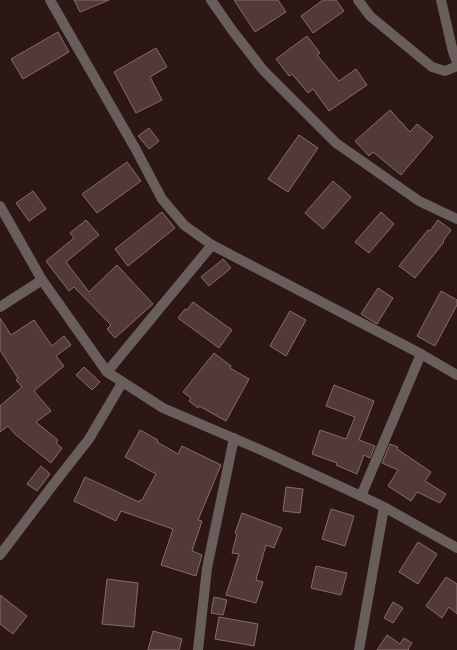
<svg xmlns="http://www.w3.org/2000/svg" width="457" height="650" viewBox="0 0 457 650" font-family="Spectral,serif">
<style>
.building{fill:#523a37;stroke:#866c68}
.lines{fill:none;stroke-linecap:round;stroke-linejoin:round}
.minor{stroke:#6a5e5c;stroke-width:10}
</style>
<rect width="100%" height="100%" fill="#2c1714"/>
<g class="building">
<path d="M74 0H109L80 12Z"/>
<path d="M234 0H278L286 12 255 32Z"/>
<path d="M323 0H336L344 11 313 33 301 16Z"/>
<path d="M58 32 69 52 23 79 11 59Z"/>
<path d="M307 36 320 53 317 55 339 81 356 69 367 85 329 111 313 89 308 93 292 74 289 76 276 59Z"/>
<path d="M156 48 167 67 150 77 162 100 136 113 114 72Z"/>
<path d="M390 110 410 132 417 124 433 137 401 175 373 152 369 156 355 141Z"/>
<path d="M149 128 159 141 149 149 138 136Z"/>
<path d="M299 135 318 148 288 192 268 179Z"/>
<path d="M127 162 141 181 97 213 82 194Z"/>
<path d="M333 181 351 197 323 229 305 213Z"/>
<path d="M33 191 46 209 29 221 16 203Z"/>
<path d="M162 212 175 228 128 266 115 249Z"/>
<path d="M381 212 394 224 369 253 355 242Z"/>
<path d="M86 220 99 235 66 262 89 292 117 265 153 304 115 338 107 329 111 325 74 287 69 291 46 261 74 238 70 233Z"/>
<path d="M438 220 451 230 443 241 444 242 415 278 399 266 428 230 430 231Z"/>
<path d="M223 259 231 268 209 286 201 277Z"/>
<path d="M378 288 393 298 377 324 361 314Z"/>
<path d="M441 291 457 300V305L435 346 417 336Z"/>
<path d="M193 302 232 330 219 348 178 318 185 309 187 310Z"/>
<path d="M290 311 306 320 286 356 270 346Z"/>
<path d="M0 318 11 335 34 320 52 346 64 336 71 345 56 356 64 366 34 391 51 411 36 422 58 440 56 443 62 448 51 463 16 435 8 426 0 432V406L22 387 16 380 18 378 0 350Z"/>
<path d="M214 353 231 366 230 368 249 379 226 421 199 406 198 408 189 401 191 398 183 392Z"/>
<path d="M84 367 100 382 92 390 76 375Z"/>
<path d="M334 385 374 401 359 440 375 446 370 458 364 455 357 474 336 465 337 463 312 454 320 430 346 439 355 417 326 406Z"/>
<path d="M140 430 158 440 157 442 178 454 182 446 221 465 198 520 202 521 192 551 202 555 196 576 161 565 173 529 121 511 116 521 74 501 85 477 139 502 140 500H142L156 474 125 457Z"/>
<path d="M390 444 398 447 397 449 431 472 425 481 446 494 440 503 417 492 411 501 388 486 398 470 382 463Z"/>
<path d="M41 466 50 474 37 491 27 484Z"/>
<path d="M286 487 303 489 300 513 283 511Z"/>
<path d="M331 509 354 516 345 546 322 539Z"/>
<path d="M242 513 282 528 274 548 266 545 256 580 263 582 256 603 226 595 239 554 232 553 237 534 235 533Z"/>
<path d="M418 542 437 554 418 584 399 572Z"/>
<path d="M316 566 347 573 341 595 311 588Z"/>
<path d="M446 577 457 584V614L449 607 442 618 426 606Z"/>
<path d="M107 579 138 583 134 627 102 624Z"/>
<path d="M0 595 27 616 13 634 0 624Z"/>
<path d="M214 597 227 600 223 615 211 613Z"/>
<path d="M393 602 403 608 393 623 384 618Z"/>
<path d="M219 617 258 624 254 646 215 639Z"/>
<path d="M153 631 182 639 179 650H148Z"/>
<path d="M387 635 400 644 404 638 412 643 408 649 409 650H377Z"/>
</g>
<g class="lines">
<g class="minor">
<path d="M50 0 135 148 162 199 184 225 212 245 421 354 457 375"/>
<path d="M211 0 232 30 263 70 336 143 419 201 457 219"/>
<path d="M358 0 370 16 432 67 445 71 457 66"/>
<path d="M441 0 453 52 457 62"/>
<path d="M0 206 42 280 107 372 163 408 261 450 361 496 384 507 457 548"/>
<path d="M0 307 42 280"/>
<path d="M107 372 212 245"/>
<path d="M361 496 421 354"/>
<path d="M0 555 56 481 89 439 122 383"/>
<path d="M198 650 207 568 234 438"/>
<path d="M359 650 384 507"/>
</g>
</g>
</svg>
